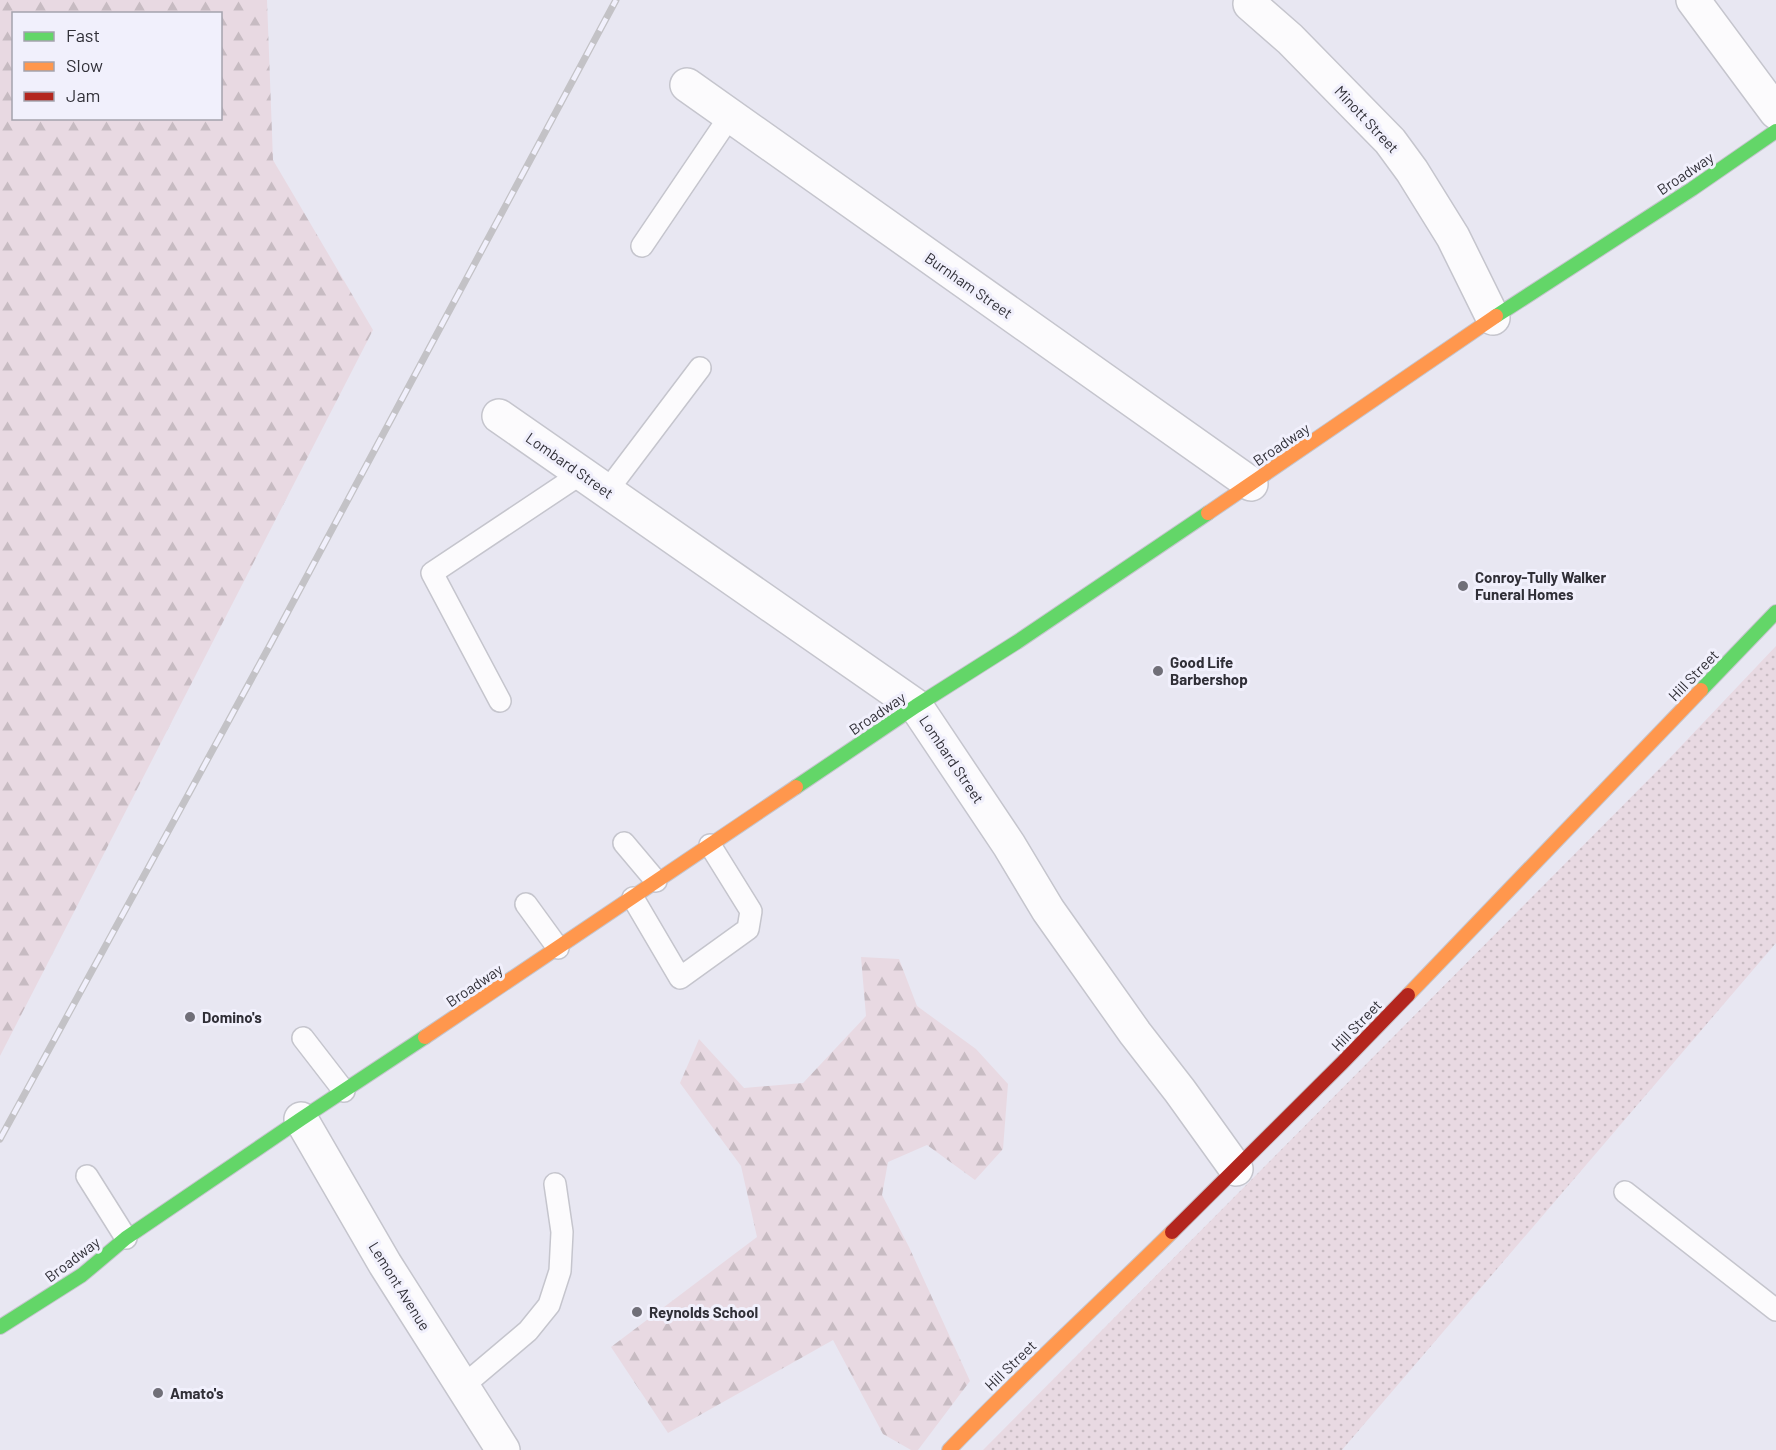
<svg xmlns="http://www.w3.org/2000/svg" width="1776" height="1450" viewBox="0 0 1776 1450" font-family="Barlow,sans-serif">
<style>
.grass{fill:url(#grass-dots)}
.forest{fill:url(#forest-firs);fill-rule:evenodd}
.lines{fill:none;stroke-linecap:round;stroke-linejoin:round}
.lane-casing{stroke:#c5c5cd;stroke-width:24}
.street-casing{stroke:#c5c5cd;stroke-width:36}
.fast-casing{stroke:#c5c5cd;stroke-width:16}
.slow-casing{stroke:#c5c5cd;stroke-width:16}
.jam-casing{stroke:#c5c5cd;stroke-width:16}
.lane{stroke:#fcfbfd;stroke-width:21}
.street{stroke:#fcfbfd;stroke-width:33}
.fast{stroke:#63d668;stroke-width:14}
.slow{stroke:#ff974d;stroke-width:14}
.jam{stroke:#b3261e;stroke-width:14}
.rail-casing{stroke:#c3c2c6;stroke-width:7}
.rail{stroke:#f1f0fc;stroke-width:4.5;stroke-dasharray:14;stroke-linecap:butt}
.poi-dot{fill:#706f78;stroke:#f1f0fc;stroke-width:2}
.labels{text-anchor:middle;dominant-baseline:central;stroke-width:6;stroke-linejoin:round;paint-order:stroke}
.street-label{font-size:15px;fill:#302f37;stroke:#f1f0fc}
.poi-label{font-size:15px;font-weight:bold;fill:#302f37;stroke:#f1f0fc;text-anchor:start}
</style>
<defs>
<pattern id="grass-dots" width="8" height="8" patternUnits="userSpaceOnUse" patternTransform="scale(1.5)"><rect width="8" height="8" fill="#e8d9e2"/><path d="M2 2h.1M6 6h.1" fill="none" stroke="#c7bbc2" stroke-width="1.8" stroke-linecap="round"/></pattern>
<pattern id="forest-firs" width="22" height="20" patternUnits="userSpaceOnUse" patternTransform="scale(1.5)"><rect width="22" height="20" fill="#e8d9e2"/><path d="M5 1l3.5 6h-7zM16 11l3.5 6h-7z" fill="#c7bbc2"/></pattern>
</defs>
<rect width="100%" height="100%" fill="#e8e7f2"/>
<path class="grass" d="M1776 646V943L1342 1450H983L1666 762Z"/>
<g class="forest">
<path d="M0 0H267L273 160 373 330 0 1056ZM14 14H220V118H14Z"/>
<path d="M861 957 899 959 917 1006 976 1049 1008 1084 1003 1149 975 1180 927 1145 888 1162 882 1195 909 1247 970 1381 918 1450H911L883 1434 833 1340 668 1433 611 1347 757 1237 741 1166 680 1083 699 1039 744 1088 803 1083 866 1016Z"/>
</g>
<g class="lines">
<g class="lane-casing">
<g id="lane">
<path d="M642 246 730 116"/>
<path d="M607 491 700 368"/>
<path d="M500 701 432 573 582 473"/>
<path d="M624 843 656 881"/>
<path d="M633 898 680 978 748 929 751 911 710 845"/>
<path d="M526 904 558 948"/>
<path d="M303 1038 344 1091"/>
<path d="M87 1176 126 1238"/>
<path d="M1625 1192 1776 1310"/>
<path d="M463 1386 528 1331 549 1305 560 1271 562 1232 555 1184"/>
</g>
</g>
<g class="street-casing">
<g id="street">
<path d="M1693 0 1776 112"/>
<path d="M1250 4 1290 39 1390 141 1412 171 1453 237 1493 318"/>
<path d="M687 85 1251 484"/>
<path d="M499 416 916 706 1009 845 1048 910 1135 1033 1180 1091 1236 1169"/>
<path d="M301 1119 385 1264 503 1450"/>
</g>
</g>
<g class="fast-casing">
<g id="fast">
<path d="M1496 316 1692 189 1776 131"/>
<path d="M1701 690 1776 612"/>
<path d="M796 787 916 706 1017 642 1208 513"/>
<path d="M0 1327 82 1275 126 1238 301 1119 425 1037"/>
</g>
</g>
<g class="slow-casing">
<g id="slow">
<path d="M1208 513 1496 316"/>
<path d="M1408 995 1701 690"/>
<path d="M425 1037 796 787"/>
<path d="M949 1450C1021 1375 1098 1305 1172 1232"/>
</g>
</g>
<g class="jam-casing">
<path id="jam" d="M1172 1232 1342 1063 1408 995"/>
</g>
<use href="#lane" class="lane"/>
<use href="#street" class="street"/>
<use href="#fast" class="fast"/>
<use href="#slow" class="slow"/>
<use href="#jam" class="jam"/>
<g class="rail-casing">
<path id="rail" d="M0 1139 270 645 616 0"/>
</g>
<use href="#rail" class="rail"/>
</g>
<g class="poi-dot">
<circle cx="1463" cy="586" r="6"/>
<circle cx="1158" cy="671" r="6"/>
<circle cx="190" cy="1017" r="6"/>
<circle cx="637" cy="1312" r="6"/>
<circle cx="158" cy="1393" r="6"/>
</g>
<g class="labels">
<g class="street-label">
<text transform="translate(1367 119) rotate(47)">Minott Street</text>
<text transform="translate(1685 173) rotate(-34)">Broadway</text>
<text transform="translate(969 285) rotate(35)">Burnham Street</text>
<text transform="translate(1281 444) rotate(-34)">Broadway</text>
<text transform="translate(570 465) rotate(35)">Lombard Street</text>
<text transform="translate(1693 675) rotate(-46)">Hill Street</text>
<text transform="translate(877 713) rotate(-34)">Broadway</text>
<text transform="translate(952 759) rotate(56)">Lombard Street</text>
<text transform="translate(474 985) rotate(-34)">Broadway</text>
<text transform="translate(1356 1025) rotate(-46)">Hill Street</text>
<text transform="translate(72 1259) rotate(-37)">Broadway</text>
<text transform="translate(400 1286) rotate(58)">Lemont Avenue</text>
<text transform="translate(1010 1365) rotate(-44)">Hill Street</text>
</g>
<g class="poi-label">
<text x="1475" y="577">Conroy-Tully Walker<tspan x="1475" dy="17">Funeral Homes</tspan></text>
<text x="1170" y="662">Good Life<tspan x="1170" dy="17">Barbershop</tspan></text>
<text x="202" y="1017">Domino's</text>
<text x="649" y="1312">Reynolds School</text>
<text x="170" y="1393">Amato's</text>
</g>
</g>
<rect x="12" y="12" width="210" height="108" fill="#f1f0fc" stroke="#a4a3ad" stroke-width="1.5"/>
<rect x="24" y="32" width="30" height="9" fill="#63d668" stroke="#a4a3ad" stroke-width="1.5"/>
<text x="66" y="42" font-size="18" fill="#302f37">Fast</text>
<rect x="24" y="62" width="30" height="9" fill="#ff974d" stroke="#a4a3ad" stroke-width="1.5"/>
<text x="66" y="72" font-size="18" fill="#302f37">Slow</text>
<rect x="24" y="92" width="30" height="9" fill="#b3261e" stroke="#a4a3ad" stroke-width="1.5"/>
<text x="66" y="102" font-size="18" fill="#302f37">Jam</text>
</svg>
